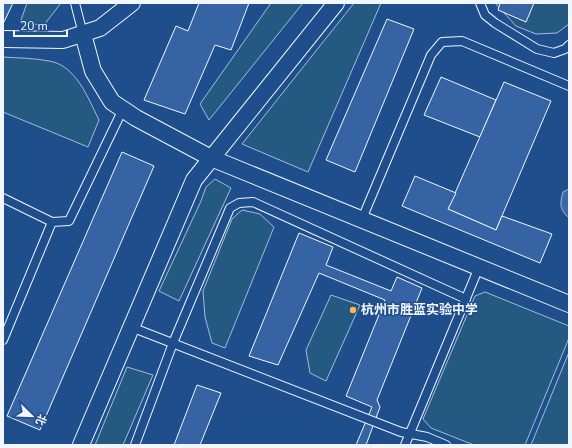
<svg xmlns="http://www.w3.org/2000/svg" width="572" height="448" viewBox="0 0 572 448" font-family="'Nunito Sans','Noto Sans SC',sans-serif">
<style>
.green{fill:#245a82;stroke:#a8bbd7}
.water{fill:#3b69a3;stroke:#a8bbd7}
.building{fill:#3563a3;stroke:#f2f6ff}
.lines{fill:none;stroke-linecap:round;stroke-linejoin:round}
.lane-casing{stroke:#f2f6ff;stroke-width:10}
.street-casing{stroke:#f2f6ff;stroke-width:18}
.lane{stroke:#1f4e8c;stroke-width:8}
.street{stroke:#1f4e8c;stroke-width:16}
.poi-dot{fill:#ffb74d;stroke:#1f4e8c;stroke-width:1.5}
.labels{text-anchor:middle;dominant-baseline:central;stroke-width:3;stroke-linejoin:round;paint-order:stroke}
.poi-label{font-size:13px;font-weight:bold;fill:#f2f6ff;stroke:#1f4e8c;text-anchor:start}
</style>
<rect width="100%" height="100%" fill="#1f4e8c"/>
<g class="green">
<path d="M27 3H61L44 25 20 23Z"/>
<path d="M271 3H303L209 120 200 104Z"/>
<path d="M354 3H381L308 172 242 144Z"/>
<path d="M495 3H569V24L557 33 536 34 516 26Z"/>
<path d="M3 57C18 58 34 58 49 61 76 65 88 98 99 120L88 147 3 112Z"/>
<path d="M215 179 231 188 179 301 159 291 201 201 206 187Z"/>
<path d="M242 210 260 214 274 227 225 348 212 343 205 317 203 291 232 219Z"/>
<path d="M485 292 569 326V338L525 445H474L431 428 423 419 475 296Z"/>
<path d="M331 295 360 305 326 381 310 373 306 350Z"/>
<path d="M569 352V445H531Z"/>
<path d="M127 367 153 375 123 445H95Z"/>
</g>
<path class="water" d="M569 189V218C559 209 560 204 563 192Z"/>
<g class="building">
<path d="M3 3H13L4 22H3Z"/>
<path d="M199 3H249L231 50 215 45 185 114 144 100 176 26 188 31Z"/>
<path d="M500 3H534L526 22 498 10Z"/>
<path d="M387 19 414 29 355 172 326 160Z"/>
<path d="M441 77 496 100 480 137 424 115Z"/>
<path d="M504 82 551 101 496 230 448 209Z"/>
<path d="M122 152 154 166 40 430 7 416Z"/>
<path d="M415 176 456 193 448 209 496 230 502 216 552 234 540 263 402 206Z"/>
<path d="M299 233 333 247 326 265 391 291 397 277 422 288 377 400 380 407 366 445H356L372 407 346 396 385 300 319 273 278 365 249 356Z"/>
<path d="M197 385 221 393 200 445H174Z"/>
</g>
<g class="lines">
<g class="lane-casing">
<g id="lane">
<path d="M75 3 83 34"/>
<path d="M480 3 485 15 495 23 537 49 554 53 565 49 569 45"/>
<path d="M3 198 52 222 69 221 123 109"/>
<path d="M362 219 431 55 442 42 462 41 569 86"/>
<path d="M131 327 401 432 427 437 446 445"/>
<path d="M3 340 52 222"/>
<path d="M135 445 173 343 230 208 239 203 253 202 466 299"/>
<path d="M405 445 479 267"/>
</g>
</g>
<g class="street-casing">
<g id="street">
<path d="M83 34 93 71 112 102 136 118 211 158 569 304"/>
<path d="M3 39 63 40 100 28 132 3"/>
<path d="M81 445 194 180 336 3"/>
</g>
</g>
<use href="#lane" class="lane"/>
<use href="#street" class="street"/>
</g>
<circle class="poi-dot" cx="353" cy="310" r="4"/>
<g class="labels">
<g class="poi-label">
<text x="361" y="310">杭州市胜蓝实验中学</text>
</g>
</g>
<rect width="572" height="448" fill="none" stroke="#f2f6ff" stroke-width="8"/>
<g transform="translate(32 416) rotate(113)" stroke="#1f4e8c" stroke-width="3" paint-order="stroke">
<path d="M0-3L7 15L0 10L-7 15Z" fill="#f2f6ff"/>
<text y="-6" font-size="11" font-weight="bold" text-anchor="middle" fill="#f2f6ff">北</text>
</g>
<path d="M14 30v6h53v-6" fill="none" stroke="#f2f6ff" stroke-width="2"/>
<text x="20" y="30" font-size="12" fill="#f2f6ff" stroke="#1f4e8c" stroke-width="3" paint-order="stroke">20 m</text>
</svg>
